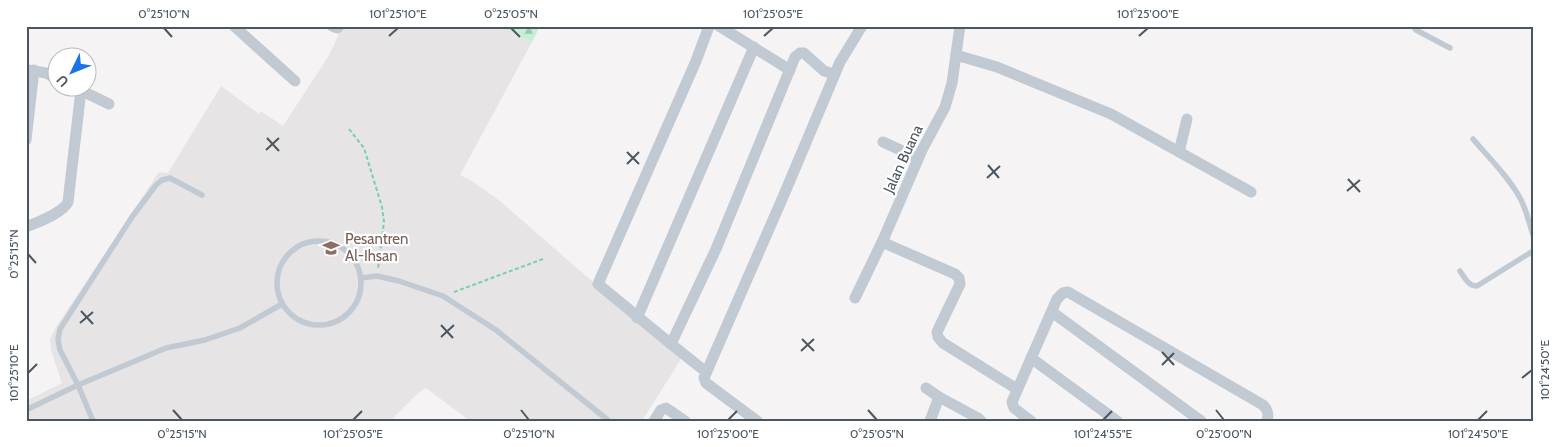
<svg xmlns="http://www.w3.org/2000/svg" width="1559" height="447" viewBox="0 0 1559 447" font-family="Cabin,sans-serif">
<style>
.education{fill:#e6e4e5}
.forest{fill:url(#forest-firs)}
.lines{fill:none;stroke-linecap:round;stroke-linejoin:round}
.path{stroke:#7ad0a6;stroke-width:2;stroke-dasharray:4 2.5;stroke-linecap:butt}
.service{stroke:#c1cad2;stroke-width:5.5}
.minor{stroke:#c1cad2;stroke-width:11}
.ticks{fill:none;stroke:#4a5661;stroke-width:2}
.labels{text-anchor:middle;dominant-baseline:central;stroke-width:4.5;stroke-linejoin:round;paint-order:stroke}
.street-label{font-size:15px;fill:#4a5661;stroke:#fff}
.education-label{font-size:15px;fill:#785e54;stroke:#fff;text-anchor:start}
.neatline{fill:none;stroke:#4a5661;stroke-width:2}
.ticks-label{font-size:12px;text-anchor:middle;fill:#4a5661}
</style>
<defs>
<pattern id="forest-firs" width="22" height="20" patternUnits="userSpaceOnUse" patternTransform="scale(1.25)"><rect width="22" height="20" fill="#c3f1d5"/><path d="M5 1l3.5 6h-7zM16 11l3.5 6h-7z" fill="#a0c6b0"/></pattern>
</defs>
<rect width="100%" height="100%" fill="#f5f3f3"/>
<path class="education" d="M343 26H503L532 42 460 175 472 181 500 201 681 359 642 421H470L426 388 418 393 390 421H26V401L62 383 51 350 50 339 56 327 159 172 168 173 221 86 259 114 261 111 283 126 328 57Z"/>
<path class="forest" d="M502 26H540L532 42Z"/>
<g class="lines">
<g class="path">
<path d="M349 129 364 148 382 207 384 222 378 269"/>
<path d="M454 292 543 259"/>
</g>
<g class="service">
<path d="M1413 26 1416 30 1450 48"/>
<path d="M1473 139C1489 158 1508 176 1520 198 1526 209 1529 222 1533 235"/>
<circle cx="319" cy="283" r="42"/>
<path d="M1460 271C1465 278 1468 286 1477 286L1533 251"/>
<path d="M361 278 377 276 399 281 443 296 496 330 609 421"/>
<path d="M26 410 78 385 166 348 205 340 240 328 282 304"/>
<path d="M93 421 78 385 60 350 58 339 60 329 132 217 156 185 162 180 170 178 202 195"/>
</g>
<g class="minor">
<path d="M234 26 295 81"/>
<path d="M332 26 337 28 339 26"/>
<path d="M710 26 708 29 696 61 598 284 671 344 701 368 707 371 783 197 840 62 862 26"/>
<path d="M719 26 790 70"/>
<path d="M956 55 997 67 1111 114 1251 192"/>
<path d="M28 70 46 73 58 79"/>
<path d="M76 88 109 104"/>
<path d="M26 140 34 70"/>
<path d="M883 142 918 158"/>
<path d="M1179 152 1187 119"/>
<path d="M26 227C38 222 63 213 68 202L81 90"/>
<path d="M882 242 955 274 959 278 960 284 937 332 938 337 943 343 1017 389"/>
<path d="M855 298 883 240 922 150 945 107 952 83 960 26"/>
<path d="M1052 312 1201 421"/>
<path d="M637 318 754 47"/>
<path d="M671 344 716 249 795 57 800 53H804L824 71 834 74"/>
<path d="M1031 358 1117 421"/>
<path d="M707 371 704 378 706 383 757 421"/>
<path d="M926 388 939 397 978 418 981 421"/>
<path d="M654 421 661 410 666 408 685 421"/>
<path d="M930 421 939 397"/>
<path d="M1031 421 1014 408 1012 402 1057 299 1063 293 1068 292 1263 405C1268 410 1269 414 1267 421"/>
</g>
</g>
<path class="ticks" d="M164 28 172 37M511 28 520 37M389 36 398 28M764 36 773 28M1139 36 1148 28M267 138 279 151M266 150 279 138M627 152 639 164M627 164 639 152M988 165 999 178M987 178 1000 166M1348 179 1360 192M1347 191 1360 180M28 254 36 263M81 311 93 324M80 323 93 312M441 325 453 338M441 337 454 325M802 339 814 351M801 351 814 339M1162 352 1174 365M1162 365 1174 353M28 373 37 364M1522 378 1532 370M173 410 182 420M521 410 529 420M868 410 877 420M1216 410 1224 420M353 420 362 411M728 420 737 411M1103 420 1112 411M1478 420 1487 411"/>
<defs>
<g id="school-bare" transform="scale(1.35)"><path d="M0-5L7-2L0 1L-7-2ZM-4 1L0 2.5L4 1V4Q0 6-4 4Z" fill="#8d6e63" stroke="#fff" stroke-width="2.5" paint-order="stroke"/></g>
</defs>
<g fill-rule="evenodd">
<use href="#school-bare" x="331" y="248"/>
</g>
<g class="labels">
<g class="street-label">
<text transform="translate(903 159) rotate(-65)">Jalan Buana</text>
</g>
<g class="education-label">
<text x="345" y="239">Pesantren<tspan x="345" dy="17">Al-Ihsan</tspan></text>
</g>
</g>
<rect width="1559" height="447" fill="none" stroke="#ffffff" stroke-width="55"/>
<g transform="translate(72 72) rotate(227)"><circle r="24" fill="#ffffff" stroke="#b7bbc0"/>
<path d="M0-4L9 19L0 12L-9 19Z" fill="#1a73e8"/>
<text y="-8" font-size="14" font-weight="bold" text-anchor="middle" fill="#4a5661">U</text>
</g>
<rect x="28" y="28" width="1504" height="392" class="neatline"/>
<g class="ticks-label">
<text x="164" y="18">0°25'10"N</text>
<text x="398" y="18">101°25'10"E</text>
<text x="511" y="18">0°25'05"N</text>
<text x="773" y="18">101°25'05"E</text>
<text x="1148" y="18">101°25'00"E</text>
<text transform="translate(14 254) rotate(-90)" y="4">0°25'15"N</text>
<text transform="translate(1545 370) rotate(-90)" y="4">101°24'50"E</text>
<text transform="translate(14 373) rotate(-90)" y="4">101°25'10"E</text>
<text x="182" y="438">0°25'15"N</text>
<text x="353" y="438">101°25'05"E</text>
<text x="529" y="438">0°25'10"N</text>
<text x="728" y="438">101°25'00"E</text>
<text x="877" y="438">0°25'05"N</text>
<text x="1103" y="438">101°24'55"E</text>
<text x="1224" y="438">0°25'00"N</text>
<text x="1478" y="438">101°24'50"E</text>
</g>
</svg>
